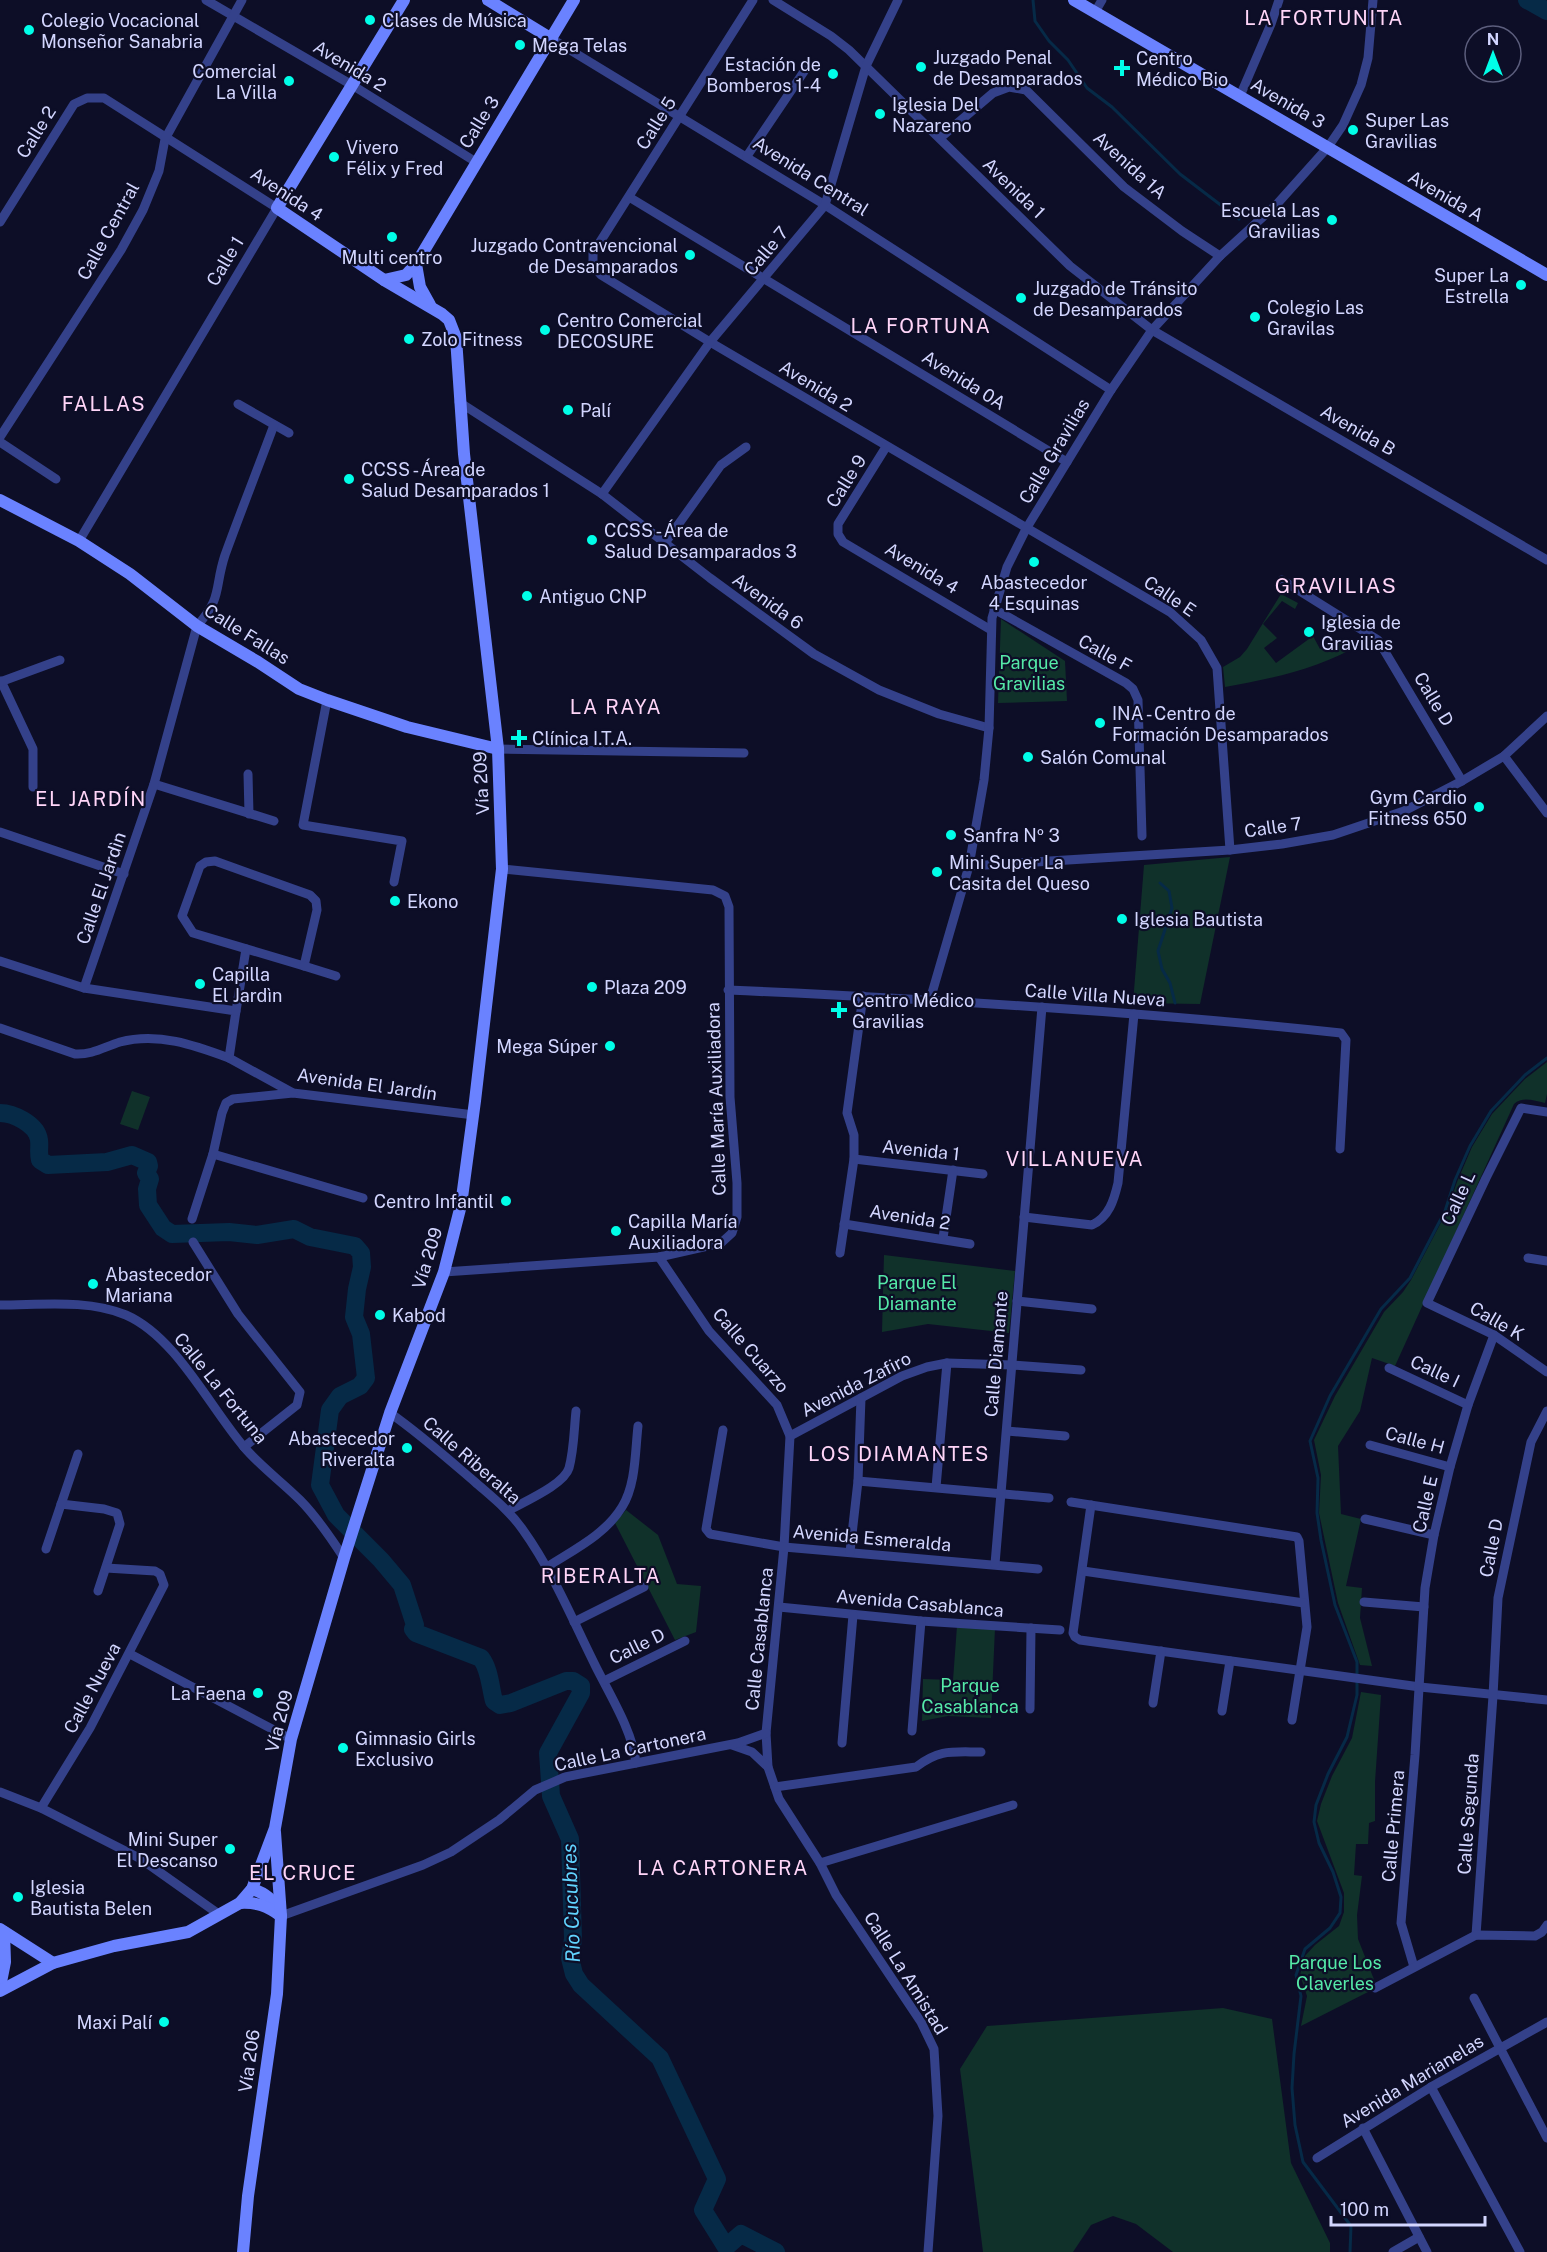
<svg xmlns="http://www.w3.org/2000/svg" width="1547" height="2252" viewBox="0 0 1547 2252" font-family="'Public Sans',sans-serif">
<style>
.green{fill:#10312a}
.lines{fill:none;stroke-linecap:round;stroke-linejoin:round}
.stream{stroke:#062a47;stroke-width:3}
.river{stroke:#062a47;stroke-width:18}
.street{stroke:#34418a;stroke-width:9}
.secondary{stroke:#6a82ff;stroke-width:12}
.poi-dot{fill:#00fee8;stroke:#0d0e27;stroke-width:2}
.labels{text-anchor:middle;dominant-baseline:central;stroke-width:4.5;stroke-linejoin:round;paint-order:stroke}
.poi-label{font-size:18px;fill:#d3d6ff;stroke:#0d0e27;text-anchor:start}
.street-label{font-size:18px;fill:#d3d6ff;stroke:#0d0e27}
.park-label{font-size:18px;fill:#55e9a8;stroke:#0d0e27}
.neighbourhood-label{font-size:20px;letter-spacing:1.5px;fill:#ffd5f8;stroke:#0d0e27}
.water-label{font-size:20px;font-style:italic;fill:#61d4ff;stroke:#0d0e27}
.quarter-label{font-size:21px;letter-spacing:1.5px;fill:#ffd5f8;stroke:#0d0e27}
</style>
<rect width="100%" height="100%" fill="#0d0e27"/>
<g class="green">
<path d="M1281 594 1298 603 1295 609 1282 601 1263 624 1277 638 1264 648 1276 663 1313 636 1320 649 1326 645 1329 650 1340 641 1355 646 1359 639 1363 643C1318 669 1275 678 1225 687L1223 667 1240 657 1247 649Z"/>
<path d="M1001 619 1065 661 1067 701 998 703Z"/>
<path d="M1230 857 1200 1004 1133 1003 1144 865Z"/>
<path d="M1547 1062V1094L1545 1103C1534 1101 1523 1096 1514 1104L1395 1366 1372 1358 1360 1411 1338 1446 1341 1514 1361 1519 1346 1586 1362 1588 1360 1618 1372 1666 1360 1665 1338 1603 1319 1513 1321 1475 1314 1440 1335 1396 1384 1312 1403 1292 1411 1280 1447 1211 1457 1182 1472 1147 1492 1114 1525 1079Z"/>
<path d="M132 1091 150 1097 138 1130 120 1124Z"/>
<path d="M884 1255 1015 1271 1009 1333 928 1324 882 1332Z"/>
<path d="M626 1510 658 1535 677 1584 701 1586 696 1632 675 1640 615 1523Z"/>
<path d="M957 1626 995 1628 991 1718 948 1716 922 1721 923 1679 953 1680Z"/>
<path d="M1361 1692 1381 1695 1375 1782V1821L1369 1823 1368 1844H1356L1354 1875 1362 1876 1357 1915 1358 1939 1375 1982 1365 1987 1368 1992 1301 2026 1307 1996 1300 1975 1305 1956 1315 1945 1339 1926 1344 1912V1893L1317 1821 1321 1804 1332 1776 1352 1738Z"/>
<path d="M1223 2008 1272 2019 1291 2163 1330 2243V2252H1173L1136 2224 1113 2216 1091 2225 1073 2252H983L960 2069 987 2026Z"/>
</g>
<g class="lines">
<g class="stream">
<path d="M1033 0 1035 21 1049 41 1068 60 1087 88 1112 107 1180 174 1239 219"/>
<path d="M1160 883 1169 891 1172 908 1158 951 1162 969 1170 983 1175 1003"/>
<path d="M1350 2252 1351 2226 1303 2162 1295 2125 1292 2088 1294 2054 1301 1996 1296 1975 1305 1949 1330 1928 1340 1913 1341 1897 1333 1872 1319 1843 1314 1822 1316 1805 1328 1774 1347 1737 1357 1695V1662L1335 1605 1321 1540 1317 1513 1318 1478 1310 1441 1330 1396 1381 1309 1410 1278 1445 1211 1455 1180 1470 1146 1491 1111 1525 1075 1547 1058"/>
</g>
<g class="river">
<path d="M1527 0 1547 11"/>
<path d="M0 1113C13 1113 37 1124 39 1140 40 1147 38 1152 40 1160L48 1165 107 1162 132 1155 148 1162 149 1166 146 1173 150 1179 147 1189 148 1205 163 1228 172 1234 229 1232 257 1235 294 1229 310 1237 355 1246 361 1253 362 1267 357 1289 354 1317 361 1334 366 1378 360 1386 340 1396 330 1410 320 1485 336 1515 381 1560 402 1585 415 1625 413 1629 416 1633 481 1658C490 1670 490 1686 494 1701L500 1705 511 1703 566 1681H573L581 1686V1693L548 1753 551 1796 570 1839 573 1939 570 1958 574 1974 581 1985 660 2058 717 2179 703 2210 726 2247 741 2234 776 2252"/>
</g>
<g class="street">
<path d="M206 0 352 85 476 162"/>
<path d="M753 0 593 253V265L601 275 710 342 1170 612 1201 640 1217 668 1230 850"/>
<path d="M773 0 831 36 849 50 1070 266 1152 330 1547 560"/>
<path d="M1095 12 1102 0"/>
<path d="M552 39 825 205 1111 390"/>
<path d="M1240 96 1271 24 1279 0"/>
<path d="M940 138 993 93 1009 87 1026 90 1124 187 1182 231 1220 256"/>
<path d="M747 156 805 70"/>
<path d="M629 197 1067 462"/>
<path d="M0 222 74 104 87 98H104L277 208 79 541"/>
<path d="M459 402 602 494 710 578 814 654 879 690 939 714 989 728"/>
<path d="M238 404 289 433"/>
<path d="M0 437 121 250 143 210 159 171 165 139 242 0"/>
<path d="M0 442 56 479"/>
<path d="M886 447 838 524V534L843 542 991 630"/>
<path d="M602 494 710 342 825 205 866 66 898 0"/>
<path d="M665 543 721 465 746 447"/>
<path d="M1282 580 1378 640 1462 781"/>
<path d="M994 609 1126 683 1133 689 1138 700 1142 836"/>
<path d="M1 681 33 749V787"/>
<path d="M0 682 60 660"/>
<path d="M327 700 303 825 402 841 394 882"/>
<path d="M498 749 744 753"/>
<path d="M1504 756 1547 813"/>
<path d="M248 774 249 814"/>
<path d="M154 784 274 821"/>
<path d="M0 832 124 874"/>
<path d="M215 861 310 895 316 901 317 910 304 966 193 933 182 916 200 866 206 862Z"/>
<path d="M969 866 1230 850 1282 844 1333 835 1404 811 1462 781 1504 756 1547 716"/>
<path d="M0 961 84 988 236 1011 229 1058 293 1093 474 1115"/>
<path d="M304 966 336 976"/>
<path d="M84 988 154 784 197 626C223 597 214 588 225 555 241 511 258 468 274 425"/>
<path d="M728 990C933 999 1138 1011 1341 1033L1346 1040 1340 1149"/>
<path d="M930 1000 969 866 984 780 989 728 992 618 1007 567 1026 529 1111 390 1152 330 1220 256 1277 204 1328 147 1343 125 1361 85 1368 58 1373 0"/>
<path d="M236 1011 246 949"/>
<path d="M0 1028 75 1054C92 1055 104 1047 120 1042 158 1032 194 1045 229 1058"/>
<path d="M1547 1112 1521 1108 1486 1178 1427 1303 1494 1335 1547 1372"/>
<path d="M213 1154 363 1198"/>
<path d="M854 1159 983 1174"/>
<path d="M1024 1217 1092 1225C1109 1217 1114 1200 1118 1183L1134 1014"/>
<path d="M192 1219 213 1154 222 1113 226 1103 233 1099 293 1093"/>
<path d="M844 1224 970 1244"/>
<path d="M943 1238 953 1170"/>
<path d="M193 1242 238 1314 300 1392 297 1405 244 1447"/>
<path d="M840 1253 854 1159V1135L847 1113 863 996"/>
<path d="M659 1257 709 1331 777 1405 790 1436 784 1547 766 1733 768 1767 779 1799 820 1863 836 1895 921 2022 934 2049 938 2116 928 2252"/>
<path d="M1528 1258 1547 1261"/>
<path d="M444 1272 659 1257 721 1243 732 1233 737 1217V1183L730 1097 729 907 725 896 713 890 502 869"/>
<path d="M1017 1301 1092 1309"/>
<path d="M0 1305C41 1305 88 1299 126 1315 176 1337 209 1406 244 1447 260 1466 282 1482 300 1500 317 1517 331 1538 344 1558"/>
<path d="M1389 1368 1468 1405"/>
<path d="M390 1413C420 1434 447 1458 475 1482 492 1497 510 1511 523 1530 553 1572 573 1621 596 1667 610 1695 633 1732 636 1763"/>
<path d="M723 1430 706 1529 710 1534 784 1547 1038 1569"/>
<path d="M1007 1431 1065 1436"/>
<path d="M790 1436 902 1376 927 1367 947 1363 1012 1365 1081 1370"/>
<path d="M1370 1445 1450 1467"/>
<path d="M858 1481 1049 1498"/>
<path d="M936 1487 947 1363"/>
<path d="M1071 1502 1297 1537 1299 1541 1307 1627 1292 1720"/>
<path d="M61 1504 104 1509 117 1513 120 1524 98 1591"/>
<path d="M1091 1505 1073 1633 1075 1637 1080 1640 1420 1687 1547 1700"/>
<path d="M508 1511C523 1502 564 1485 569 1468 574 1450 574 1429 576 1411"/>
<path d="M1365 1519 1434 1535"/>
<path d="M46 1549 78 1454"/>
<path d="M850 1552 858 1481 861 1398"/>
<path d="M995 1564 1042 1007"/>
<path d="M547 1567C573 1550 605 1535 622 1507 636 1485 635 1452 638 1426"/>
<path d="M1083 1571 1304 1603"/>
<path d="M1364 1602 1424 1607"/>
<path d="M779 1607 921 1621 1060 1630"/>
<path d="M574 1622 644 1587"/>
<path d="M130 1654 291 1739"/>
<path d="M604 1681 685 1641"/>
<path d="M1153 1703 1161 1651"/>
<path d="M1030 1709 1031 1628"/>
<path d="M1222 1711 1230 1661"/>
<path d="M912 1731 921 1621"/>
<path d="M842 1743 853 1615"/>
<path d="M732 1745 752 1752 768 1767"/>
<path d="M775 1787 916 1767C940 1749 952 1752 981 1752"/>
<path d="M0 1792 41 1808 141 1859 220 1915"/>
<path d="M41 1808 90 1728 164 1585 160 1574 155 1571 106 1568"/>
<path d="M820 1863 1013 1805"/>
<path d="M281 1916 423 1865 451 1852 499 1820 535 1790 565 1777 738 1743 766 1733"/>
<path d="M1476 1935 1493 1696 1498 1598 1531 1442 1547 1411"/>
<path d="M1414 1967 1401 1923 1415 1755 1425 1588 1434 1535 1450 1467 1468 1405 1494 1335"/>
<path d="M1375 1988 1476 1935 1535 1936 1542 1932 1547 1925"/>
<path d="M1474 1998 1547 2138"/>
<path d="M1431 2087 1520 2252"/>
<path d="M1363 2128 1427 2252"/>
<path d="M1317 2158 1431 2087 1547 2022"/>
<path d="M1393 2252 1419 2237"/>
</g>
<g class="secondary">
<path d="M488 0 552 39"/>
<path d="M1074 0 1547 275"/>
<path d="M416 264 420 287 430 305"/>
<path d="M384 280 406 275 416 264 574 0"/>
<path d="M0 500 79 541 130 574 197 626 258 662 299 689 327 700 407 727 498 749"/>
<path d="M252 1889C265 1893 274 1900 279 1912"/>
<path d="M240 1903C257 1902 267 1906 281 1916"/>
<path d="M0 1929 53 1963"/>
<path d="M0 1987 5 1962 4 1932"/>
<path d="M0 1991 53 1963 114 1946 188 1932 240 1903 252 1889 275 1828 291 1739 344 1558 390 1413 444 1272 461 1205 475 1101 502 869 498 749 464 454 456 338 449 320 442 314 384 280 277 208 404 0"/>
<path d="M243 2252 248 2196 277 1994 281 1916 275 1832"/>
</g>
</g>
<g class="poi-dot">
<circle cx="370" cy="20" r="6"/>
<circle cx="29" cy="30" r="6"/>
<circle cx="520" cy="45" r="6"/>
<circle cx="921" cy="67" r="6"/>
<path d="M1119 59h6v6h6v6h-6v6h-6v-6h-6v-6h6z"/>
<circle cx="833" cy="74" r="6"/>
<circle cx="289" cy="81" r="6"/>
<circle cx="880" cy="114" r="6"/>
<circle cx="1353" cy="130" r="6"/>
<circle cx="334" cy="157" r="6"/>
<circle cx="1332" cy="220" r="6"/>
<circle cx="392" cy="237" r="6"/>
<circle cx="690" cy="255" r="6"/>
<circle cx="1521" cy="285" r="6"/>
<circle cx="1021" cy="298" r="6"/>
<circle cx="1255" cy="317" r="6"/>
<circle cx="545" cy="330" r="6"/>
<circle cx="409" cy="339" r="6"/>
<circle cx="568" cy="410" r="6"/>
<circle cx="349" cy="479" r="6"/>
<circle cx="592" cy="540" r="6"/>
<circle cx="1034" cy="562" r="6"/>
<circle cx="527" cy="596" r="6"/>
<circle cx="1309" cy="632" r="6"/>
<circle cx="1100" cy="723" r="6"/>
<path d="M516 729h6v6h6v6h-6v6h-6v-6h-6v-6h6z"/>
<circle cx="1028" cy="757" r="6"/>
<circle cx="1479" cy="807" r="6"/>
<circle cx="951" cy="835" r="6"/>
<circle cx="937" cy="872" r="6"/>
<circle cx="395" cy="901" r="6"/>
<circle cx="1122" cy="919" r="6"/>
<circle cx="200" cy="984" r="6"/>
<circle cx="592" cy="987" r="6"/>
<path d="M836 1001h6v6h6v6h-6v6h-6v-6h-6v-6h6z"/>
<circle cx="610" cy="1046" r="6"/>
<circle cx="506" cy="1201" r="6"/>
<circle cx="616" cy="1231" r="6"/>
<circle cx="93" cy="1284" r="6"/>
<circle cx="380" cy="1315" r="6"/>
<circle cx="407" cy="1448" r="6"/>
<circle cx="258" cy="1693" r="6"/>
<circle cx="343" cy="1748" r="6"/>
<circle cx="230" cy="1849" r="6"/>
<circle cx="18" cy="1897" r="6"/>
<circle cx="164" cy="2022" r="6"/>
</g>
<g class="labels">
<g class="poi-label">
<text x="41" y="20">Colegio Vocacional<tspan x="41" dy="21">Monseñor Sanabria</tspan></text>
<text x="382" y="20">Clases de Música</text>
<text x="532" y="45">Mega Telas</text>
<text x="933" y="57">Juzgado Penal<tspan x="933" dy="21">de Desamparados</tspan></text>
<text x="1136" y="58">Centro<tspan x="1136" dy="21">Médico Bio</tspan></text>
<text x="821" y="64" text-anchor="end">Estación de<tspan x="821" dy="21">Bomberos 1-4</tspan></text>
<text x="277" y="71" text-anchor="end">Comercial<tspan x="277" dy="21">La Villa</tspan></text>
<text x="892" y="104">Iglesia Del<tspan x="892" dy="21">Nazareno</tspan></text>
<text x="1365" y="120">Super Las<tspan x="1365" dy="21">Gravilias</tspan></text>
<text x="346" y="147">Vivero<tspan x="346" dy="21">Félix y Fred</tspan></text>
<text x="1320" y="210" text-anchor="end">Escuela Las<tspan x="1320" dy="21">Gravilias</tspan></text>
<text x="678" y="245" text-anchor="end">Juzgado Contravencional<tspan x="678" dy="21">de Desamparados</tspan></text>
<text x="392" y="257" text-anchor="middle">Multi centro</text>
<text x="1509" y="275" text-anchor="end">Super La<tspan x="1509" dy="21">Estrella</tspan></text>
<text x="1033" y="288">Juzgado de Tránsito<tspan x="1033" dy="21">de Desamparados</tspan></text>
<text x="1267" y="307">Colegio Las<tspan x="1267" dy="21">Gravilas</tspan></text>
<text x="557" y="320">Centro Comercial<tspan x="557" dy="21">DECOSURE</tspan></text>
<text x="421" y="339">Zolo Fitness</text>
<text x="580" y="410">Palí</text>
<text x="361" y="469">CCSS - Área de<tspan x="361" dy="21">Salud Desamparados 1</tspan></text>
<text x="604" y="530">CCSS - Área de<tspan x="604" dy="21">Salud Desamparados 3</tspan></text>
<text x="1034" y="582" text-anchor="middle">Abastecedor<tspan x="1034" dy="21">4 Esquinas</tspan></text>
<text x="539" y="596">Antiguo CNP</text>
<text x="1321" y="622">Iglesia de<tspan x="1321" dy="21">Gravilias</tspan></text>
<text x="1112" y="713">INA - Centro de<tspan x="1112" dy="21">Formación Desamparados</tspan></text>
<text x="532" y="738">Clínica I.T.A.</text>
<text x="1040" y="757">Salón Comunal</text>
<text x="1467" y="797" text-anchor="end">Gym Cardio<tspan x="1467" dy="21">Fitness 650</tspan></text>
<text x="963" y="835">Sanfra Nº 3</text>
<text x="949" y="862">Mini Super La<tspan x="949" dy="21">Casita del Queso</tspan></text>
<text x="407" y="901">Ekono</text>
<text x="1134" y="919">Iglesia Bautista</text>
<text x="212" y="974">Capilla<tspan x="212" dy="21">El Jardìn</tspan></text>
<text x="604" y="987">Plaza 209</text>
<text x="852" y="1000">Centro Médico<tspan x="852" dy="21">Gravilias</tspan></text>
<text x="598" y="1046" text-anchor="end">Mega Súper</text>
<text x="494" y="1201" text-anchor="end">Centro Infantil</text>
<text x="628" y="1221">Capilla María<tspan x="628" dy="21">Auxiliadora</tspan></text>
<text x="105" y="1274">Abastecedor<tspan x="105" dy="21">Mariana</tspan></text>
<text x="392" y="1315">Kabod</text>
<text x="395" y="1438" text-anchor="end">Abastecedor<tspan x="395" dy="21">Riveralta</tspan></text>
<text x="246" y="1693" text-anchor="end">La Faena</text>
<text x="355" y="1738">Gimnasio Girls<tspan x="355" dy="21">Exclusivo</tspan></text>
<text x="218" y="1839" text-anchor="end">Mini Super<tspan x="218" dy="21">El Descanso</tspan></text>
<text x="30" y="1887">Iglesia<tspan x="30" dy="21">Bautista Belen</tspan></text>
<text x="152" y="2022" text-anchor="end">Maxi Palí</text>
</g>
<g class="street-label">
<text transform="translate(350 66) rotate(31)">Avenida 2</text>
<text transform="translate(1288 103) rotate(30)">Avenida 3</text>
<text transform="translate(479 122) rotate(-58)">Calle 3</text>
<text transform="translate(656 123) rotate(-58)">Calle 5</text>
<text transform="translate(36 132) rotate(-58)">Calle 2</text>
<text transform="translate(1130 165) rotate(42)">Avenida 1A</text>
<text transform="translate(811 176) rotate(32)">Avenida Central</text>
<text transform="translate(1014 188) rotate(44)">Avenida 1</text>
<text transform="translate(287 194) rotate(33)">Avenida 4</text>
<text transform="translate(1446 196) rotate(30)">Avenida A</text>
<text transform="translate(108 231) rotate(-61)">Calle Central</text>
<text transform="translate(766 251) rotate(-50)">Calle 7</text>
<text transform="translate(225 261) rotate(-59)">Calle 1</text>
<text transform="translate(964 380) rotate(32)">Avenida 0A</text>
<text transform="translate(816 386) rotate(31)">Avenida 2</text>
<text transform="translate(1358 430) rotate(30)">Avenida B</text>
<text transform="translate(1054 451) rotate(-59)">Calle Gravilias</text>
<text transform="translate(846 481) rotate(-58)">Calle 9</text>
<text transform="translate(922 568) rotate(31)">Avenida 4</text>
<text transform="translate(1170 596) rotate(34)">Calle E</text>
<text transform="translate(768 601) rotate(36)">Avenida 6</text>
<text transform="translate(247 634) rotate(32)">Calle Fallas</text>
<text transform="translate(1105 653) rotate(29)">Calle F</text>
<text transform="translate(1434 699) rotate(59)">Calle D</text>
<text transform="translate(481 783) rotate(-93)">Vía 209</text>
<text transform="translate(1273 827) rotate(-8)">Calle 7</text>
<text transform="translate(101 888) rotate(-71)">Calle El Jardìn</text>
<text transform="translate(1095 995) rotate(4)">Calle Villa Nueva</text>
<text transform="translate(367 1084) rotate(8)">Avenida El Jardín</text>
<text transform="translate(716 1099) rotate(-92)">Calle María Auxiliadora</text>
<text transform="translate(921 1150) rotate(6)">Avenida 1</text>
<text transform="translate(1458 1198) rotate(-65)">Calle L</text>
<text transform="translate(910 1217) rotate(9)">Avenida 2</text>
<text transform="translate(427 1258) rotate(-73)">Vía 209</text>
<text transform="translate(1497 1321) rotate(30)">Calle K</text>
<text transform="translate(751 1350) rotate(49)">Calle Cuarzo</text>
<text transform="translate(996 1354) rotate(-85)">Calle Diamante</text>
<text transform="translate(1435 1371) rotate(25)">Calle I</text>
<text transform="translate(856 1384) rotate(-27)">Avenida Zafiro</text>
<text transform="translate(221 1388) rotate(51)">Calle La Fortuna</text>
<text transform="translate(1415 1440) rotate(15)">Calle H</text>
<text transform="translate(472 1460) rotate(41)">Calle Riberalta</text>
<text transform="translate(1425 1504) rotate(-77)">Calle E</text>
<text transform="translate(872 1538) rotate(5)">Avenida Esmeralda</text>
<text transform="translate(1491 1548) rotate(-79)">Calle D</text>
<text transform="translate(920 1603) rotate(5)">Avenida Casablanca</text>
<text transform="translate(759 1639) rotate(-84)">Calle Casablanca</text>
<text transform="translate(637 1646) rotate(-26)">Calle D</text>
<text transform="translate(92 1688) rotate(-62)">Calle Nueva</text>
<text transform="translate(279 1721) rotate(-76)">Vía 209</text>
<text transform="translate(630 1749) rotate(-12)">Calle La Cartonera</text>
<text transform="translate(1468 1814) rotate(-86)">Calle Segunda</text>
<text transform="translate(1393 1826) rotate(-85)">Calle Primera</text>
<text transform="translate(906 1973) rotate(58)">Calle La Amistad</text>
<text transform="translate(249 2061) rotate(-82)">Vía 206</text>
<text transform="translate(1412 2081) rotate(-31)">Avenida Marianelas</text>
</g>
<g class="park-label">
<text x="1029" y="662">Parque<tspan x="1029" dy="21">Gravilias</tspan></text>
<text x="917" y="1282">Parque El<tspan x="917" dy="21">Diamante</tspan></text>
<text x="970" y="1685">Parque<tspan x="970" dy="21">Casablanca</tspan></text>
<text x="1335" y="1962">Parque Los<tspan x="1335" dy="21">Claverles</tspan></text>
</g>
<g class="neighbourhood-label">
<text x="1324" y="18">LA FORTUNITA</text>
<text x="921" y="326">LA FORTUNA</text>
<text x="104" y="404">FALLAS</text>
<text x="616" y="707">LA RAYA</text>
<text x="91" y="799">EL JARDÍN</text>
<text x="1075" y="1159">VILLANUEVA</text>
<text x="899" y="1454">LOS DIAMANTES</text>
<text x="601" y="1576">RIBERALTA</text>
<text x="723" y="1868">LA CARTONERA</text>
<text x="303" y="1873">EL CRUCE</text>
</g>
<g class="water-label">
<text transform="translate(571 1903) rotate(-92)">Río Cucubres</text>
</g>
<g class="quarter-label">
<text x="1336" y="585">GRAVILIAS</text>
</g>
</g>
<g transform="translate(1493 54)"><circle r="28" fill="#0d0e27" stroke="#5c5e7d" stroke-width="1.5"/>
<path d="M0-4.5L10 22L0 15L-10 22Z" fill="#00fee8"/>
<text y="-9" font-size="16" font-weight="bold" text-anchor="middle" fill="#d3d6ff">N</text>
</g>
<path d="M1331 2216v9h154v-9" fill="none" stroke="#d3d6ff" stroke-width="3"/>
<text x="1340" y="2216" font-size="18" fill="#d3d6ff" stroke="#0d0e27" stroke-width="4.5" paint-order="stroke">100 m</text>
</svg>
